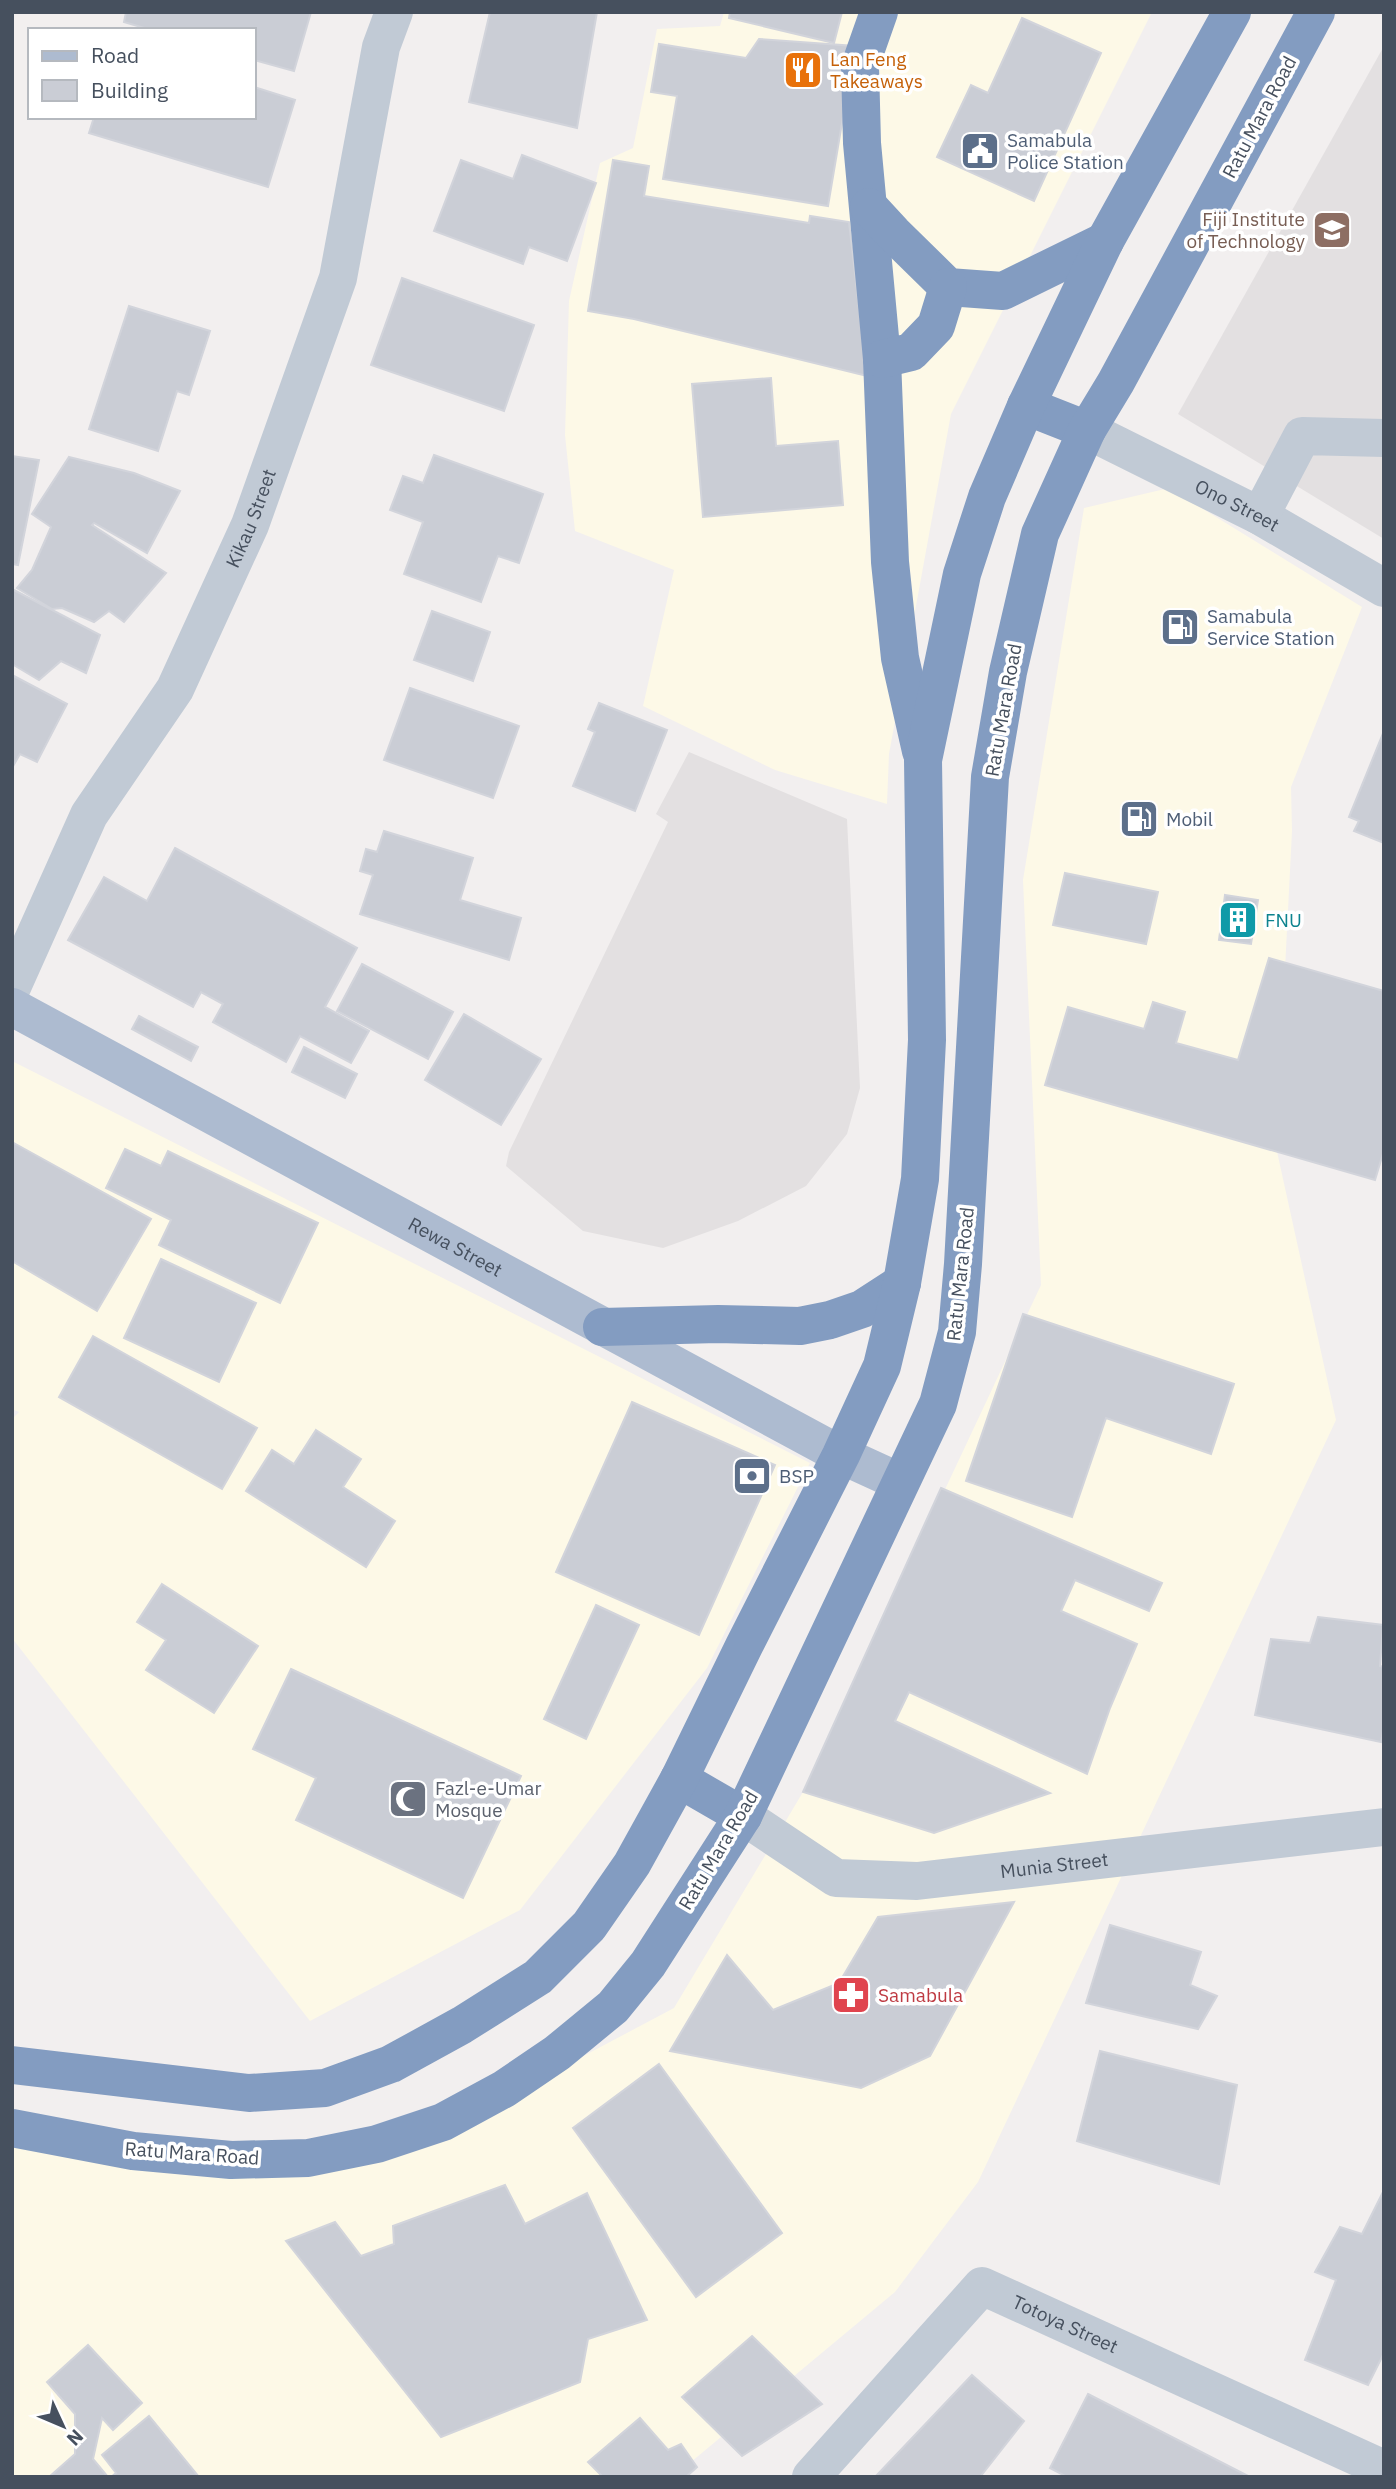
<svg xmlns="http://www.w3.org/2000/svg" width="1396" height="2489" viewBox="0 0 1396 2489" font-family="'IBM Plex Sans',sans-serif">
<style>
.commercial{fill:#fdf9e7}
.education{fill:#e3e0e1}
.building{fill:#cacdd5;stroke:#d2d4db;stroke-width:2}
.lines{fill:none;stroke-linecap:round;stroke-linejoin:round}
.minor{stroke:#c1cad5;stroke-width:38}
.major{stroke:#adbbd0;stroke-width:38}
.highway{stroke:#839cc1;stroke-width:38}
.labels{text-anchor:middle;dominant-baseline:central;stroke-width:7;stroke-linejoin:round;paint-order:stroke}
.food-label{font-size:19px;fill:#c56008;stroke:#fff;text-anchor:start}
.street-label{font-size:19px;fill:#46505e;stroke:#fff}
.service-label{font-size:19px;fill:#4e5e75;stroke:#fff;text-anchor:start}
.education-label{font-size:19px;fill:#785e54;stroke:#fff;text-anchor:end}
.culture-label{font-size:19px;fill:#0d838f;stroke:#fff;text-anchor:start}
.worship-label{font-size:19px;fill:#5b616d;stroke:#fff;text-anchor:start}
.health-label{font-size:19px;fill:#be3a42;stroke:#fff;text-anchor:start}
</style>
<rect width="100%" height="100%" fill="#f2efef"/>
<g class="commercial">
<path d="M724 12H1152L951 414 889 754 887 804 775 770 643 706 674 570 575 531 565 435 569 301 600 163 633 148 657 29 720 26Z"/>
<path d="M1169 488 1362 607 1291 787 1292 831 1276 1147 1336 1420 978 2182 895 2292 673 2477H12V2143L207 2169 459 2122 674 2008 803 1792 1041 1285 1023 880 1084 508Z"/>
<path d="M12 1061 810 1463 707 1668 520 1910 310 2021 12 1638V1419L19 1412 12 1409Z"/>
</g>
<g class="education">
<path d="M1384 46V539L1178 414Z"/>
<path d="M689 752 847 819 860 1088 847 1134 806 1186 738 1221 663 1248 583 1231 506 1166 509 1152 668 822 656 814Z"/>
</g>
<g class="building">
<path d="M126 12H311L294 71 254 60V30H151L124 22Z"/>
<path d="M490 12H597L577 128 469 102Z"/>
<path d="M730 12H842L834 43 729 18Z"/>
<path d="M1022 18 1101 53 1034 201 937 157 971 85 988 93Z"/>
<path d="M759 39 855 46 828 206 663 179 677 96 651 92 659 44 746 58Z"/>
<path d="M254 87 295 100 268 187 89 133 94 117H254Z"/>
<path d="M522 155 596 183 567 261 529 247 523 264 434 231 461 160 513 179Z"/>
<path d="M613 160 649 166 644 196 809 223 810 216 849 222 867 376 634 319 588 311Z"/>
<path d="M402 278 534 325 504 411 371 365Z"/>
<path d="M129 306 210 331 189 395 177 391 158 451 89 429Z"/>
<path d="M771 378 776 446 838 441 843 505 703 517 692 384Z"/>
<path d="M434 455 543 494 519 563 498 556 481 602 404 574 423 522 390 510 403 476 423 483Z"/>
<path d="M12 456 39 460 18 565 12 564Z"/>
<path d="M69 457 134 473 180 491 147 553 94 523 92 525 166 573 124 622 109 611 94 622 62 608 52 609 17 588 32 570 51 527 32 514Z"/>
<path d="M12 589 100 635 86 673 61 661 39 680 12 664Z"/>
<path d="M432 611 490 632 473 681 414 660Z"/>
<path d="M12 675 67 704 37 762 20 754 12 768Z"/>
<path d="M410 688 519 726 493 798 384 760Z"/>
<path d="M599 703 667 730 635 811 573 786 595 732 588 729Z"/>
<path d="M1384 731V843L1354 831 1359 821 1349 817Z"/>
<path d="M384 831 473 858 460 900 521 918 509 960 360 914 373 875 360 871 366 849 377 852Z"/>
<path d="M175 848 357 948 325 1007 369 1031 351 1063 300 1036 286 1062 213 1022 223 1004 201 992 193 1007 68 940 104 877 147 901Z"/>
<path d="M1065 873 1158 892 1146 944 1053 925Z"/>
<path d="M1225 895 1258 900 1251 944 1219 940Z"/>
<path d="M1269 958 1384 991V1150L1375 1180 1045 1085 1068 1007 1144 1029 1153 1002 1185 1012 1176 1043 1238 1060Z"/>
<path d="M362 964 453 1012 428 1059 337 1011Z"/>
<path d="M464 1014 541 1059 501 1125 425 1080Z"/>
<path d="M139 1016 198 1047 191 1061 132 1029Z"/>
<path d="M304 1047 357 1074 345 1098 292 1072Z"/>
<path d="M12 1142 151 1219 97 1311 12 1261Z"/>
<path d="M125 1149 161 1166 168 1151 318 1223 280 1303 159 1245 171 1220 106 1188Z"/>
<path d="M161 1259 256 1303 219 1382 124 1338Z"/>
<path d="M1023 1314 1234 1384 1211 1454 1106 1418 1072 1517 966 1481Z"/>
<path d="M93 1336 257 1428 222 1489 59 1397Z"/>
<path d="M632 1402 775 1465 699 1635 556 1572Z"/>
<path d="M316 1430 361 1459 343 1487 395 1521 366 1567 246 1491 272 1450 294 1464Z"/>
<path d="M941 1488 1162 1583 1149 1611 1075 1580 1061 1611 1137 1644 1110 1708 1087 1774 909 1692 895 1721 1050 1793 934 1833 803 1792Z"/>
<path d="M162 1584 258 1646 214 1713 146 1670 166 1640 137 1622Z"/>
<path d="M596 1605 639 1625 586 1739 544 1719Z"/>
<path d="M1318 1617 1383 1625 1380 1666 1384 1667V1726L1381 1742 1255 1715 1271 1639 1310 1643Z"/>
<path d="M291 1669 521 1776 463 1898 296 1820 316 1778 253 1749Z"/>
<path d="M1014 1902 930 2056 861 2088 670 2051 727 1955 773 2010 839 1983 878 1917Z"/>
<path d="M1110 1925 1201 1952 1190 1985 1217 1996 1198 2029 1086 2003Z"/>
<path d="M1100 2051 1237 2085 1219 2184 1077 2141Z"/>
<path d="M659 2064 782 2233 696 2297 573 2128Z"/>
<path d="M505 2185 525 2224 587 2193 647 2320 588 2339 580 2382 441 2437 286 2241 335 2222 361 2256 394 2244 393 2226Z"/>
<path d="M1383 2192 1384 2353 1368 2385 1305 2360 1336 2280 1315 2272 1340 2227 1362 2234Z"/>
<path d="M752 2336 822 2404 742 2456 682 2397Z"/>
<path d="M88 2345 142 2403 113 2430 102 2418 93 2459 108 2477H49L75 2454V2414L47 2382Z"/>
<path d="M972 2375 1024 2421 980 2477H875Z"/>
<path d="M1088 2394 1250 2477H1067L1050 2468Z"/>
<path d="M149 2416 199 2477H111L116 2473 102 2455Z"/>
<path d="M640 2418 668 2450 681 2444 697 2467 686 2477H603L588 2462Z"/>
</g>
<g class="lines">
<g class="minor">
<path id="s1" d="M1087 430 1260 516 1384 588"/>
<path d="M1260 516 1302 436 1384 438"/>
<path id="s2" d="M12 987 89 815 175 689 250 525 338 278 381 47 394 12"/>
<path id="s3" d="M743 1816 836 1878 917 1881 1384 1827"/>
<path id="s4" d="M811 2477 982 2286 1384 2469"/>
</g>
<path class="major" id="s5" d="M12 1007 841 1455 900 1482"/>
<g class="highway">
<path d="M879 12 860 66 862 143 882 359 890 562 900 658 921 751"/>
<path d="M869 207 893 233 948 287 1003 291 1105 241"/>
<path d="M882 359 911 352 936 326 948 287"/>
<path d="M1026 406 1087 430"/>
<path d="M602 1327 718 1324 800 1326 830 1320 862 1309 902 1283"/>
<path d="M679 1779 743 1816"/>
<path d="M12 2065 249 2093 325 2088 391 2064 462 2025 538 1977 589 1926 632 1864 679 1779 744 1646 841 1455 882 1366 902 1283 920 1179 927 1040 923 760 962 574 987 497 1026 406 1105 241 1232 12"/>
<path d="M12 2128 133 2151 231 2160 308 2158 377 2144 443 2122 504 2089 557 2053 613 2007 648 1964 743 1816 938 1404 957 1332 963 1264 990 777 1008 672 1040 534 1087 430 1116 382 1316 12"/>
</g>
</g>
<defs>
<g id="restaurant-square" transform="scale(2.0125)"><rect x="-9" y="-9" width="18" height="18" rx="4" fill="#e8710a" stroke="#fff"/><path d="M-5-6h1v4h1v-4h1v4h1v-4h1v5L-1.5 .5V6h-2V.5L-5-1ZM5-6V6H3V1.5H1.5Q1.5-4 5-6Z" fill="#fff"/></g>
<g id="civic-square" transform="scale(2.0125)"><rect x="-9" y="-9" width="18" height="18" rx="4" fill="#5c6f8a" stroke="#fff"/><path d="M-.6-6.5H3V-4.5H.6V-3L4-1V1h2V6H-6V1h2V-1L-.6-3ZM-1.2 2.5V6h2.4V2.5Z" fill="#fff"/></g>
<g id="university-square" transform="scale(2.0125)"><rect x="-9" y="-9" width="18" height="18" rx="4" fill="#8d6e63" stroke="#fff"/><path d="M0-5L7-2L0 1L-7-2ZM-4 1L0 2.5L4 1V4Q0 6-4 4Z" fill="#fff"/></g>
<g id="fuel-square" transform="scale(2.0125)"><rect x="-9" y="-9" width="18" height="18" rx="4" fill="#5c6f8a" stroke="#fff"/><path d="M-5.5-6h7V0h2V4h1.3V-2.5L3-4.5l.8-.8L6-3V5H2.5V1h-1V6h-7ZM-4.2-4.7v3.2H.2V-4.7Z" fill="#fff"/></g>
<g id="building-square" transform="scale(2.0125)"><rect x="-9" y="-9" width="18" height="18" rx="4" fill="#0f9aa8" stroke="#fff"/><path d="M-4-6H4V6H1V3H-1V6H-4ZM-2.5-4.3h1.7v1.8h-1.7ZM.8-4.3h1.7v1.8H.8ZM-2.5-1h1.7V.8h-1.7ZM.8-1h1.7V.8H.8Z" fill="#fff"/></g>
<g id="bank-square" transform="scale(2.0125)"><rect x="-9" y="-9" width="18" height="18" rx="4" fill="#5c6f8a" stroke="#fff"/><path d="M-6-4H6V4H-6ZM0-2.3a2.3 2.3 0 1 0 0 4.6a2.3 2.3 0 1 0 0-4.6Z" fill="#fff"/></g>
<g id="mosque-square" transform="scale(2.0125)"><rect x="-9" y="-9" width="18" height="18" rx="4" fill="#6b7280" stroke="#fff"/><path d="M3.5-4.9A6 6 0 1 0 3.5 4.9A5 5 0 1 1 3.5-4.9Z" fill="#fff"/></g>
<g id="pharmacy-square" transform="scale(2.0125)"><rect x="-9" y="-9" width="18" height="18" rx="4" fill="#e0444e" stroke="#fff"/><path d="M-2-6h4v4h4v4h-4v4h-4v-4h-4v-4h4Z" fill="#fff"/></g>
</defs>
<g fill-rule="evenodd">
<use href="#restaurant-square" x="803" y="70"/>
<use href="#civic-square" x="980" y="151"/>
<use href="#university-square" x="1332" y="230"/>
<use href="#fuel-square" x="1180" y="627"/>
<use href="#fuel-square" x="1139" y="819"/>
<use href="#building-square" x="1238" y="920"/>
<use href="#bank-square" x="752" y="1476"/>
<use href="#mosque-square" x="408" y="1799"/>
<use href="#pharmacy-square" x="851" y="1995"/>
</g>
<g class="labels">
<g class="food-label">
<text x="830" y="59">Lan Feng<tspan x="830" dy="22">Takeaways</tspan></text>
</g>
<g class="street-label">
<text transform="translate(1259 117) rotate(-62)">Ratu Mara Road</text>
<text stroke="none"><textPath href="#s1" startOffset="168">Ono Street</textPath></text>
<text stroke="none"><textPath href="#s2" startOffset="528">Kikau Street</textPath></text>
<text transform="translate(1003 710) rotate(-80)">Ratu Mara Road</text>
<text stroke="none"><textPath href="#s5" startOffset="504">Rewa Street</textPath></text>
<text transform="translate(960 1274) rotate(-84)">Ratu Mara Road</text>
<text transform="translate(718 1850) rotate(-59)">Ratu Mara Road</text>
<text stroke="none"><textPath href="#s3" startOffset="331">Munia Street</textPath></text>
<text transform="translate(192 2153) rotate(4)">Ratu Mara Road</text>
<text stroke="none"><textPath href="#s4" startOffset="348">Totoya Street</textPath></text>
</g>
<g class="service-label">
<text x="1007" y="140">Samabula<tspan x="1007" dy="22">Police Station</tspan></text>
<text x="1207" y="616">Samabula<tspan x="1207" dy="22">Service Station</tspan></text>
<text x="1166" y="819">Mobil</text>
<text x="779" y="1476">BSP</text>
</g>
<g class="education-label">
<text x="1305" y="219">Fiji Institute<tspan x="1305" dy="22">of Technology</tspan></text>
</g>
<g class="culture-label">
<text x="1265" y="920">FNU</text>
</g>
<g class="worship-label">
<text x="435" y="1788">Fazl-e-Umar<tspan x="435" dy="22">Mosque</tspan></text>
</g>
<g class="health-label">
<text x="878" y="1995">Samabula</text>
</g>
</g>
<rect width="1396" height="2489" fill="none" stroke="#46505e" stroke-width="28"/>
<rect x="28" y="28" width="228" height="91" fill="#ffffff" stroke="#b5b9bf" stroke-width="2"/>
<rect x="42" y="51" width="35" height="10" fill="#adbbd0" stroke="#b5b9bf" stroke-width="2"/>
<text x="91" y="63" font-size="21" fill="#46505e">Road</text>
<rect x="42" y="80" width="35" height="21" fill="#cacdd5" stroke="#b5b9bf" stroke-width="2"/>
<text x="91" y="98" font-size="21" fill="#46505e">Building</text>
<g transform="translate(63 2426) rotate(134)" stroke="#ffffff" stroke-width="5" paint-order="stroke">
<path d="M0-5L12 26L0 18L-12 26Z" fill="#46505e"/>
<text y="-10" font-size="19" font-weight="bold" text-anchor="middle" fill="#46505e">N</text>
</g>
</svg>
